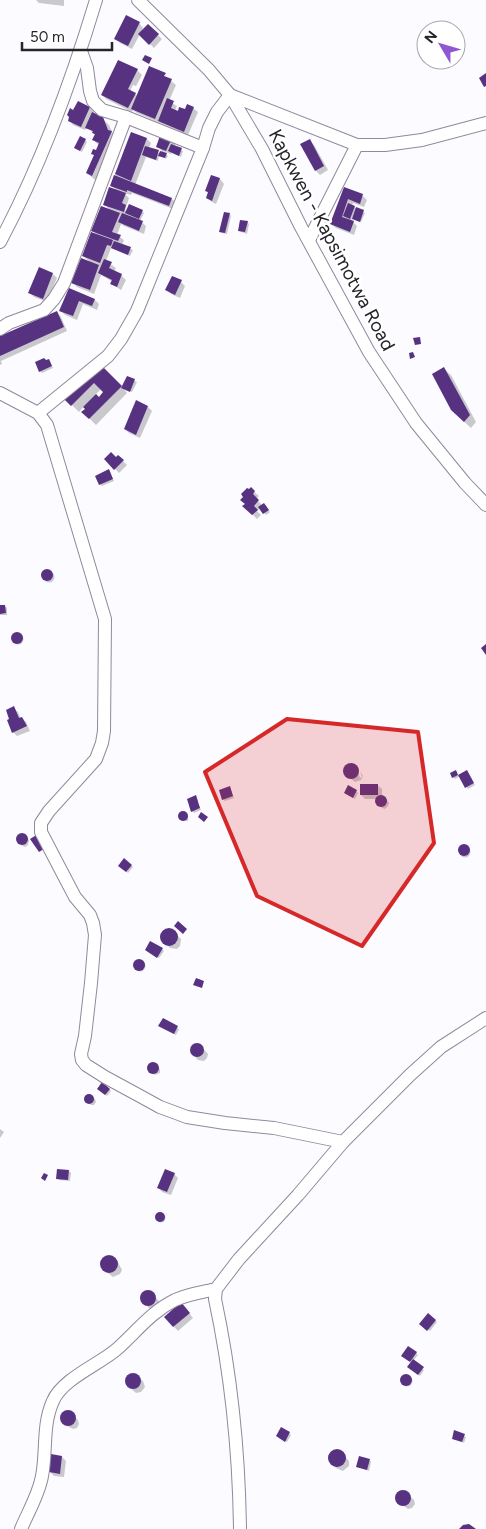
<svg xmlns="http://www.w3.org/2000/svg" width="486" height="1529" viewBox="0 0 486 1529" font-family="Figtree,sans-serif">
<style>
.shadow{fill:#0003;fill-rule:evenodd}
.building{fill:#573281}
.lines{fill:none;stroke-linecap:round;stroke-linejoin:round}
.minor-casing{stroke:#90899b;stroke-width:14}
.minor{stroke:#fff;stroke-width:12}
.marked{fill:#d62828;fill-opacity:0.2;stroke:#d62828;stroke-width:4;stroke-linejoin:round}
.labels{text-anchor:middle;dominant-baseline:central;stroke-width:5;stroke-linejoin:round;paint-order:stroke}
.street-label{font-size:19px;fill:#26242b;stroke:#fff}
</style>
<rect width="100%" height="100%" fill="#fcfbff"/>
<g class="shadow">
<path d="M36 0H64V6L39 3Z"/>
<path d="M139 23 143 28 140 34 149 26 162 39 154 48 140 34 132 49 120 43 116 39Z"/>
<path d="M119 61 137 70 142 75 136 86 133 85 130 91 138 96 163 76 165 78 166 75V78L171 81 176 85 169 101 177 106 175 111 193 108 198 112 188 135 137 113 133 110 132 112 106 99 102 95Z"/>
<path d="M90 108 94 112 93 114 102 118 109 125 113 134 118 139 99 182 94 179 87 173 95 156 92 153 97 152 99 146 94 140 95 135 87 127 85 130 73 125 69 120 74 111Z"/>
<path d="M132 133 147 139 151 143 149 148 160 154 162 151 157 146 162 135 176 143 174 147 183 151 181 157 172 153 171 154 163 151 168 156 166 159 159 155 158 161 146 157 135 185 172 199 176 203 173 209 132 193 131 195 124 193 129 198 125 211H142L144 213 140 221 146 226 144 234 124 226 121 224 117 235 124 240 122 245 133 250 130 256 111 248 106 261 116 268 114 272 122 276 126 280 121 290 112 284 113 282 101 275 94 294 77 287 73 283 90 262 83 256 98 236 93 231 110 210 104 204 117 191 111 185Z"/>
<path d="M85 140 87 142 82 152 75 148Z"/>
<path d="M309 140 314 145 328 170 320 175 316 171Z"/>
<path d="M212 176 220 179 224 184 216 204 212 202 207 198 209 193 206 191Z"/>
<path d="M345 189 363 196 367 200 364 207 353 203 352 206 365 213 361 222 356 220 353 217 351 220 357 226 354 235 336 228 331 224Z"/>
<path d="M230 214 231 216 227 234 222 233 220 231Z"/>
<path d="M247 222 249 224 247 234 241 232 239 230Z"/>
<path d="M53 274 57 278 47 302 34 297 30 293Z"/>
<path d="M181 282 185 286 180 298 171 294 167 290Z"/>
<path d="M70 290 95 300 99 304 97 310 83 304 77 320 65 315 61 311Z"/>
<path d="M57 312 61 317 67 331 1 361 2 364 0 365V338Z"/>
<path d="M50 362 53 368 42 373 40 371Z"/>
<path d="M103 368 122 388 127 377 137 382 132 392 123 388 127 393 96 425 83 412 87 409 84 406 79 412 66 399 91 381ZM101 389 105 392 99 398 95 395Z"/>
<path d="M444 369 451 375 476 422 471 428 459 417Z"/>
<path d="M148 407 152 411 140 438 129 433 125 429Z"/>
<path d="M118 456 127 465 119 473 106 459H116Z"/>
<path d="M109 471 114 481 102 486 100 484Z"/>
<path d="M251 489 259 496 256 499 262 505 265 506 270 512 266 515 260 508 257 511 261 515 257 519 244 506Z"/>
<circle cx="49" cy="577" r="5.5"/>
<path d="M5 606 7 608V615H0V607Z"/>
<circle cx="18" cy="639" r="5.5"/>
<path d="M13 708 18 712 21 719 22 718 26 722 30 731 17 736 13 732Z"/>
<path d="M353 765 357 768 360 778 362 777 360 771 363 776 361 780 355 782 347 776 345 772 347 766Z"/>
<path d="M467 772 475 785 468 789 460 776 455 779 453 777 457 774 458 776Z"/>
<path d="M377 785 382 789V796L385 797 389 803 388 806 385 809 382 808 377 804 376 799H365L361 795Z"/>
<path d="M231 790 234 798 225 801 223 799Z"/>
<path d="M356 791 358 793 355 799 345 793Z"/>
<path d="M195 797 201 810 194 813 192 811Z"/>
<path d="M182 812 188 815V821H182L180 819 179 817Z"/>
<path d="M21 835H24L29 840 28 845 25 847 21 845 17 839 18 836Z"/>
<circle cx="465" cy="852" r="5.5"/>
<path d="M124 860 133 867 128 873 120 866Z"/>
<path d="M166 931H173L181 939 180 946 177 949 170 948 165 943 162 939 163 934Z"/>
<path d="M162 949 164 951 159 958 146 950Z"/>
<circle cx="140" cy="966" r="5.5"/>
<path d="M163 1020 179 1029 176 1035 162 1028Z"/>
<path d="M195 1044 201 1046 208 1054 207 1058 204 1061 198 1060 191 1052 192 1046Z"/>
<path d="M152 1062 157 1064 160 1070V1073L155 1075 149 1072 148 1067 149 1064Z"/>
<path d="M103 1084 111 1091 107 1096 98 1089Z"/>
<path d="M88 1096 93 1097 95 1099 96 1102 94 1105H91L86 1101Z"/>
<path d="M0 1129 4 1132 0 1138Z"/>
<path d="M69 1171 71 1173 70 1181 59 1180 58 1178Z"/>
<path d="M174 1174 178 1178 171 1195 162 1192 158 1187Z"/>
<circle cx="161" cy="1218" r="4.5"/>
<path d="M109 1256 114 1258 118 1262 122 1270 120 1274 113 1277 104 1270 102 1263 104 1258Z"/>
<path d="M147 1292 151 1293 159 1301V1305L154 1309H150L142 1301V1295Z"/>
<path d="M185 1308 193 1318 178 1331 165 1317Z"/>
<path d="M428 1315 437 1322 430 1331 421 1324Z"/>
<path d="M416 1353 418 1355 413 1361 424 1370 420 1376 411 1369 416 1365 403 1355Z"/>
<path d="M134 1374 143 1381 145 1387 141 1392 136 1393 128 1386 127 1379 129 1375Z"/>
<circle cx="407" cy="1381" r="5.5"/>
<path d="M70 1412 78 1420 79 1424 77 1428 73 1429 67 1426 63 1422 62 1418 64 1413Z"/>
<path d="M455 1432 466 1437 464 1443 453 1438Z"/>
<path d="M289 1433 291 1435 287 1442 279 1438Z"/>
<path d="M337 1451 341 1452 349 1461V1466L343 1471 336 1468 331 1463 329 1459 332 1452Z"/>
<path d="M62 1457 66 1461 64 1477 54 1476 50 1472Z"/>
<path d="M369 1460 371 1462 369 1471 358 1467Z"/>
<path d="M404 1491 414 1500 415 1504 412 1508 408 1509 397 1501 396 1497 398 1493Z"/>
</g>
<g class="building">
<path d="M126 15 140 22 128 46 114 39Z"/>
<path d="M148 24 159 34 149 45 138 34Z"/>
<path d="M145 55 152 58 149 64 142 60Z"/>
<path d="M118 60 138 69 128 89 136 93 128 108 101 95Z"/>
<path d="M149 66 166 73 164 76 172 79 155 119 131 109Z"/>
<path d="M486 73V86L484 87 479 78Z"/>
<path d="M167 98 174 101 171 108 178 111 179 107 185 109 187 104 194 107 184 132 158 121Z"/>
<path d="M78 101 90 107 81 127 68 121 69 117 67 115 70 108 73 110Z"/>
<path d="M92 112 103 117 108 130 112 131 92 176 86 173 94 155 91 154 93 149 96 150 99 143 92 140 95 134 92 133 93 131 85 128Z"/>
<path d="M131 132 147 138 131 181 115 174Z"/>
<path d="M161 133 172 138 166 151 156 147Z"/>
<path d="M80 136 86 139 80 151 74 148Z"/>
<path d="M310 139 324 166 315 171 300 144Z"/>
<path d="M171 144 182 148 179 156 168 151Z"/>
<path d="M145 146 159 150 156 160 142 155Z"/>
<path d="M160 151 167 153 165 158 158 156Z"/>
<path d="M114 175 172 198 169 206 127 190V192L110 186Z"/>
<path d="M211 175 220 178 212 201 206 198 208 192 205 191Z"/>
<path d="M109 187 126 193 122 203 126 205 124 212 103 205Z"/>
<path d="M344 187 363 194 360 204 348 199 342 217 354 221 350 232 330 224Z"/>
<path d="M348 203 355 206 350 219 343 216Z"/>
<path d="M129 204 143 210 139 219 125 213Z"/>
<path d="M101 206 120 213 112 232 121 235 118 241 91 231Z"/>
<path d="M356 207 364 210 360 222 352 219Z"/>
<path d="M224 212 230 213 225 233 219 232Z"/>
<path d="M122 213 143 221 139 231 118 222Z"/>
<path d="M240 220 248 221 245 232 238 231Z"/>
<path d="M91 232 113 240 111 246 107 245 100 263 82 256Z"/>
<path d="M114 241 131 247 128 255 111 248Z"/>
<path d="M81 258 99 265 90 290 71 283Z"/>
<path d="M104 259 112 262 109 268 122 274 117 287 110 284 112 280 98 273Z"/>
<path d="M39 267 53 273 43 299 28 293Z"/>
<path d="M172 276 182 280 175 295 165 290Z"/>
<path d="M69 288 95 299 92 306 79 301 73 316 59 311Z"/>
<path d="M57 311 64 327 0 356V336Z"/>
<path d="M420 337 421 344 415 345 413 338Z"/>
<path d="M413 352 415 357 410 359 409 353Z"/>
<path d="M44 358 46 360 49 359 52 366 39 372 35 362Z"/>
<path d="M103 367 122 386 89 419 81 412 85 409 83 407 96 394 99 397 103 392 94 383 71 406 64 399 87 376 90 379Z"/>
<path d="M444 367 470 415 464 422 451 410 432 374Z"/>
<path d="M127 376 135 379 130 392 121 388Z"/>
<path d="M136 400 148 406 136 435 124 429Z"/>
<path d="M111 452 116 457 118 455 124 460 114 470 104 459Z"/>
<path d="M109 469 113 479 99 485 95 476Z"/>
<path d="M251 487 255 491 253 494 259 500 254 506 258 510 252 515 242 506 245 504 240 500 243 497 241 494 247 488 249 489Z"/>
<path d="M264 503 269 510 263 514 258 507Z"/>
<circle cx="47" cy="575" r="6"/>
<path d="M0 605H5L6 613 0 614Z"/>
<circle cx="17" cy="638" r="6"/>
<path d="M486 644V655L481 648Z"/>
<path d="M14 706 19 718 22 717 27 726 12 733 7 720 9 719 6 710Z"/>
<circle cx="351" cy="771" r="8"/>
<path d="M456 770 458 775 452 778 450 773Z"/>
<path d="M467 770 474 783 465 788 458 775Z"/>
<rect x="360" y="784" width="18" height="11"/>
<path d="M348 785 357 790 353 798 344 793Z"/>
<path d="M230 786 233 796 222 800 219 790Z"/>
<circle cx="381" cy="801" r="6"/>
<path d="M196 795 200 808 191 812 187 799Z"/>
<circle cx="183" cy="816" r="5"/>
<path d="M201 812 208 817 204 822 198 817Z"/>
<circle cx="22" cy="839" r="6"/>
<path d="M38 834 47 847 39 852 30 839Z"/>
<circle cx="464" cy="850" r="6"/>
<path d="M124 858 132 865 126 872 118 866Z"/>
<path d="M178 921 187 929 183 934 174 926Z"/>
<circle cx="169" cy="937" r="9"/>
<path d="M150 941 163 948 157 958 145 950Z"/>
<circle cx="139" cy="965" r="6"/>
<path d="M196 978 204 981 202 988 193 985Z"/>
<path d="M163 1018 178 1026 174 1034 158 1026Z"/>
<circle cx="197" cy="1050" r="7"/>
<circle cx="153" cy="1068" r="6"/>
<path d="M102 1082 110 1089 105 1095 97 1089Z"/>
<circle cx="89" cy="1099" r="5"/>
<path d="M57 1169 69 1170 68 1180 56 1179Z"/>
<path d="M165 1169 175 1173 167 1192 157 1188Z"/>
<path d="M44 1173 48 1175 45 1181 41 1178Z"/>
<circle cx="160" cy="1217" r="5"/>
<circle cx="109" cy="1264" r="9"/>
<circle cx="148" cy="1298" r="8"/>
<path d="M181 1302 190 1313 173 1327 164 1317Z"/>
<path d="M428 1313 436 1320 427 1331 419 1324Z"/>
<path d="M408 1346 417 1352 410 1362 401 1356Z"/>
<path d="M413 1359 424 1367 418 1375 407 1367Z"/>
<circle cx="133" cy="1381" r="8"/>
<circle cx="406" cy="1380" r="6"/>
<circle cx="68" cy="1418" r="8"/>
<path d="M281 1427 290 1432 285 1442 276 1436Z"/>
<path d="M454 1430 465 1434 462 1442 452 1439Z"/>
<circle cx="337" cy="1458" r="9"/>
<path d="M51 1454 62 1456 60 1474 49 1472Z"/>
<path d="M359 1456 370 1459 367 1470 356 1467Z"/>
<circle cx="403" cy="1498" r="8"/>
<path d="M469 1524 476 1529H459L463 1525Z"/>
</g>
<g class="lines">
<g class="minor-casing">
<g id="minor">
<path d="M138 0 209 70 230 95 262 149 301 227 369 352 416 423 465 483 486 505"/>
<path d="M81 51 87 68 90 91 93 101 102 110 126 117 203 148"/>
<path d="M309 240 357 145"/>
<path d="M0 242C41 165 71 83 96 0"/>
<path d="M0 329 9 323 44 310 54 299 64 283 126 117"/>
<path d="M0 393 38 413 47 425 105 619 104 731 102 743 96 759 49 811 41 823V832L65 878 75 897 90 915 93 923 95 935 91 983 85 1036 81 1054 82 1060 86 1065 105 1077 140 1096 160 1107 187 1117 225 1123 274 1128 343 1142 410 1075 441 1047 486 1018"/>
<path d="M38 413 108 356 121 339 137 311 203 148 209 128 217 112 230 95 357 145H385L422 140 486 123"/>
<path d="M21 1529C28 1512 39 1494 42 1476 47 1451 42 1425 53 1401 62 1379 100 1364 117 1349 137 1331 151 1312 175 1300 188 1294 203 1292 216 1289"/>
<path d="M240 1529C239 1452 231 1374 215 1299L216 1289 239 1259 298 1195 343 1142"/>
</g>
</g>
<use href="#minor" class="minor"/>
</g>
<path class="marked" d="M287 719 418 732 434 843 362 946 257 896 205 772Z"/>
<g class="labels">
<g class="street-label">
<text transform="translate(332 240) rotate(62)">Kapkwen - Kapsimotwa Road</text>
</g>
</g>
<g transform="translate(441 45) rotate(308)"><circle r="24" fill="#ffffff" stroke="#a8a7aa"/>
<path d="M0-4L9 19L0 12L-9 19Z" fill="#8f58d0"/>
<text y="-8" font-size="14" font-weight="bold" text-anchor="middle" fill="#26242b">N</text>
</g>
<path d="M22 42v8h90v-8" fill="none" stroke="#26242b" stroke-width="2.5"/>
<text x="30" y="42" font-size="15" fill="#26242b" stroke="#ffffff" stroke-width="4" paint-order="stroke">50 m</text>
</svg>
